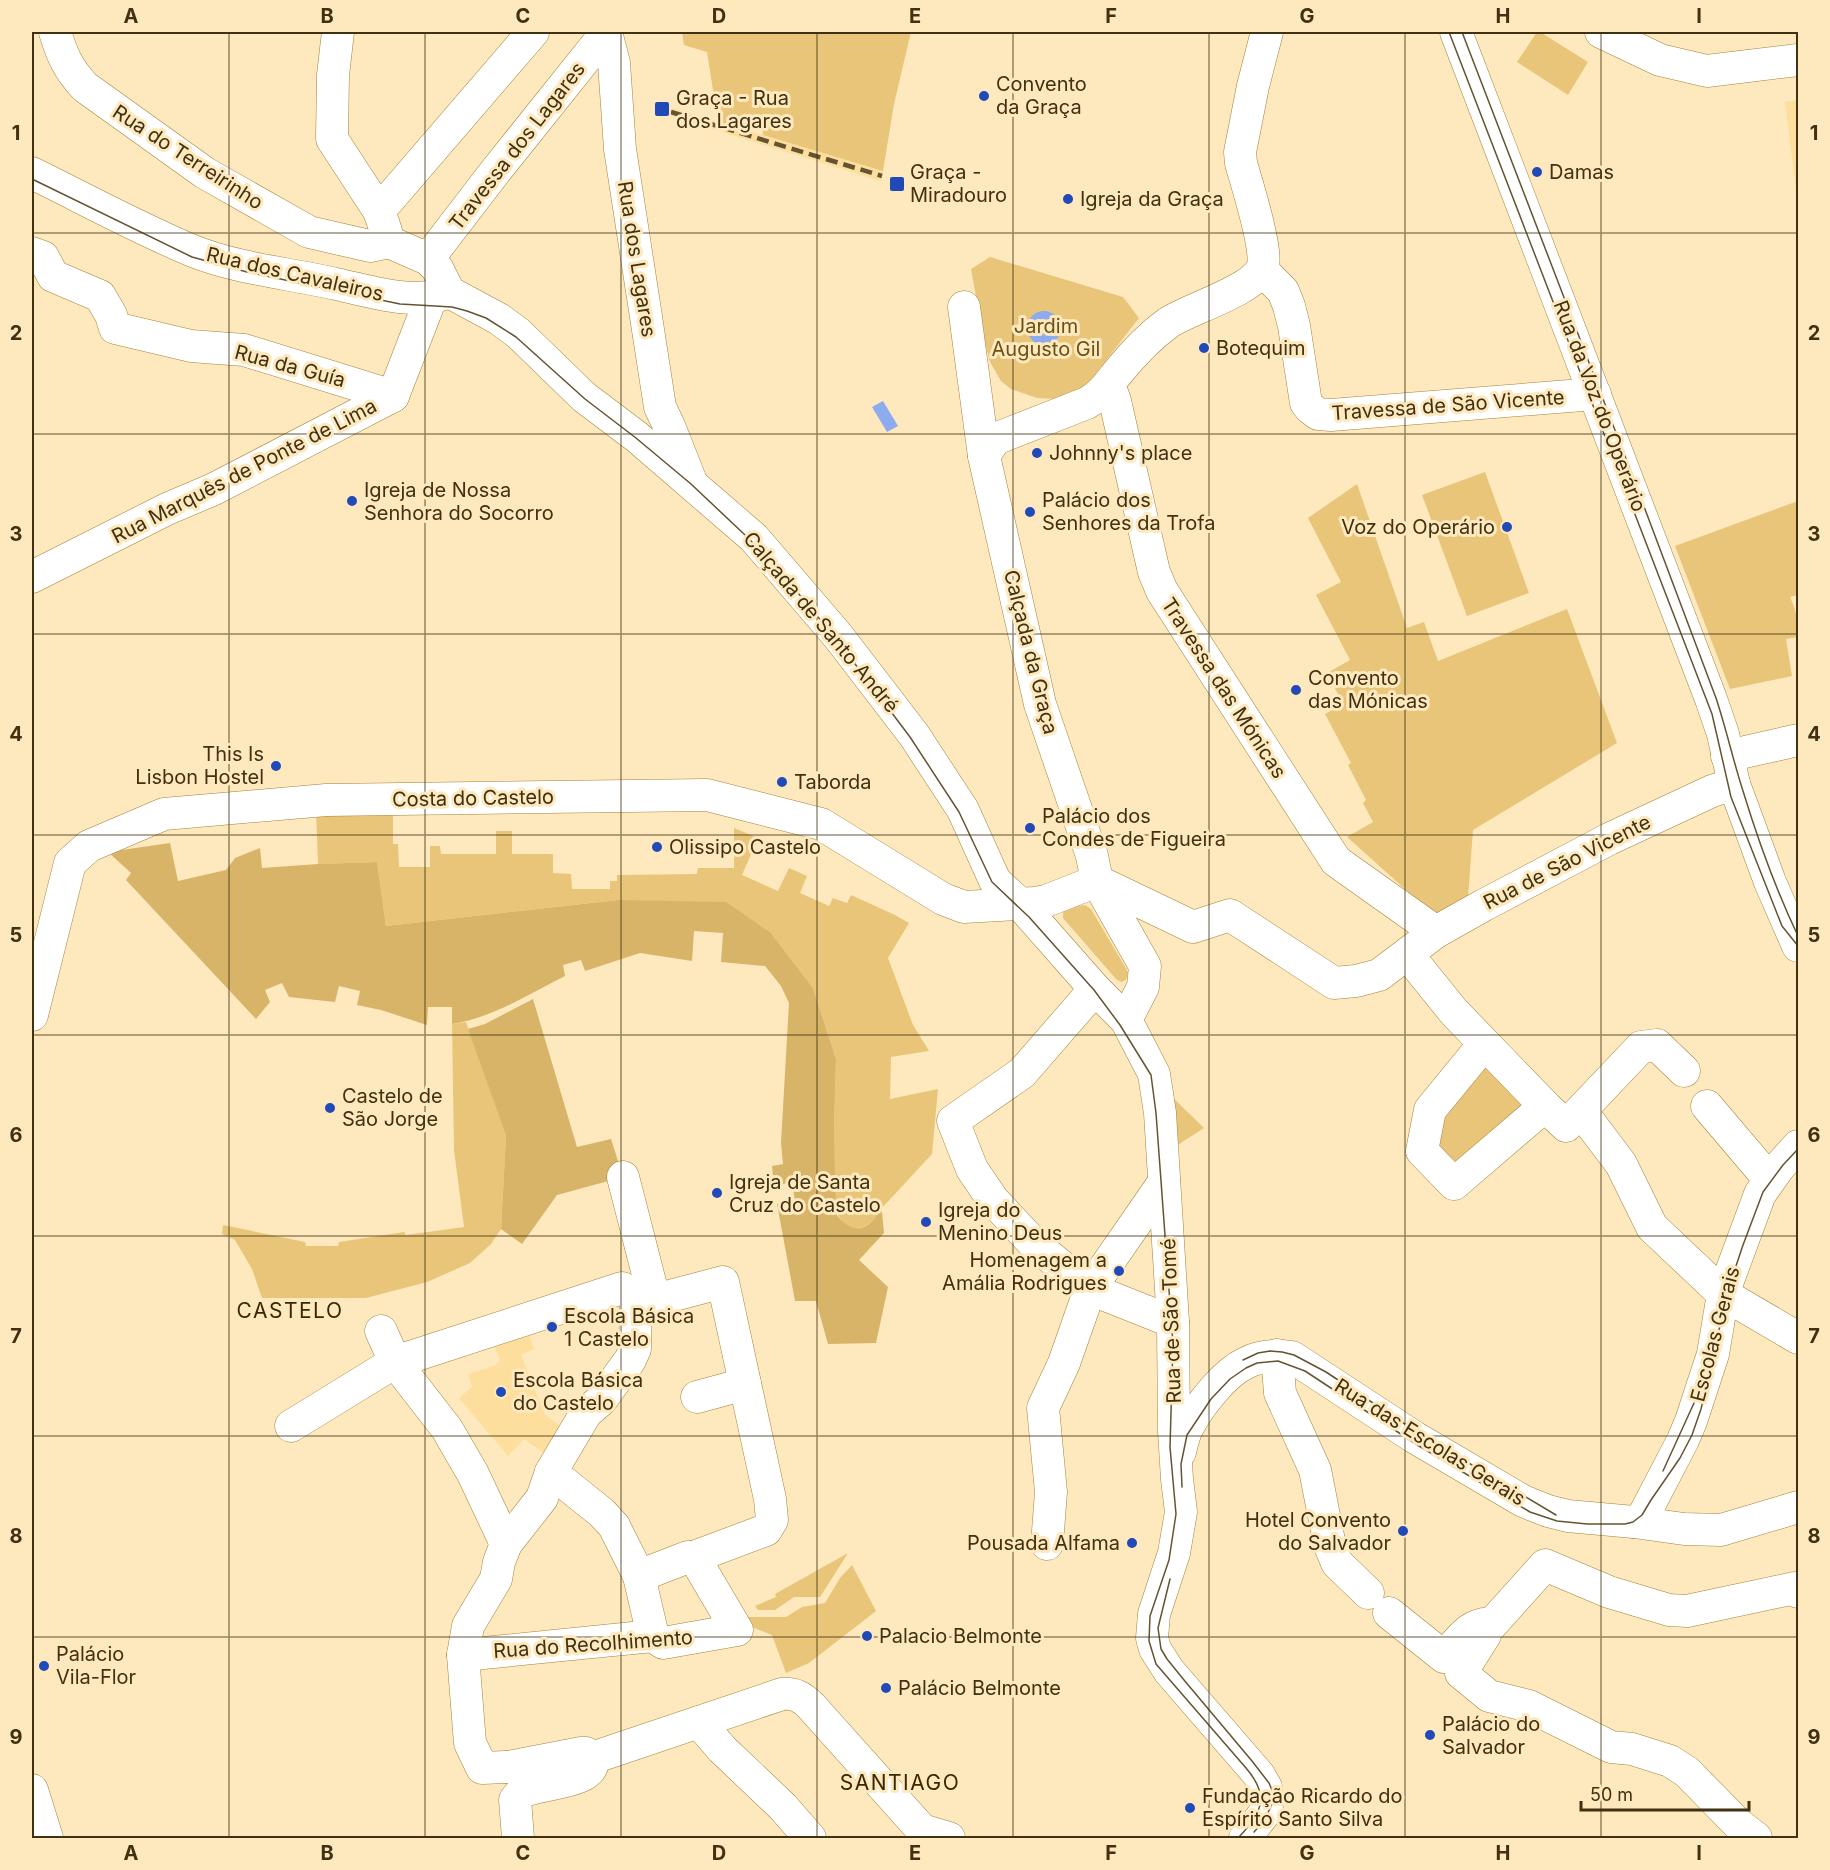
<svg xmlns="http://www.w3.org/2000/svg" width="1830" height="1870" viewBox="0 0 1830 1870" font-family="Inter,sans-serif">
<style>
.built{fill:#fdde9d}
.green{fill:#e9c579}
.forest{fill:#d8b469}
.water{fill:#8dacef}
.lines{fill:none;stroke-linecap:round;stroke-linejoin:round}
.minor-casing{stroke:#a48337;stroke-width:33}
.minor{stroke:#fff;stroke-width:32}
.tram{stroke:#645432;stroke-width:1.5}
.rail{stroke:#645432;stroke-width:4.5;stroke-dasharray:12 6;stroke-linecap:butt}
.grid{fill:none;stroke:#3f3111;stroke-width:1.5;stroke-opacity:0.55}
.poi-dot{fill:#2249b8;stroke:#fee8bd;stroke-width:2}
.labels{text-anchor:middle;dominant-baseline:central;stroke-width:6;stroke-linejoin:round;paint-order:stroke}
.poi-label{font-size:20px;fill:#3f3111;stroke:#fee8bd;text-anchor:start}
.street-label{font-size:20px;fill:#3f3111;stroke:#fee8bd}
.park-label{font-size:20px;fill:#6a5118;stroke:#fee8bd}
.neighbourhood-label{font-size:21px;letter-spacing:1.5px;fill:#382700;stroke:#fee8bd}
.neatline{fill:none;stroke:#3f3111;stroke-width:2}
.grid-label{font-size:20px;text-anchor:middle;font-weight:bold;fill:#3f3111}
</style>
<rect width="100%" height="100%" fill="#fee8bd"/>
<g class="built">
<path d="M1798 100V206L1785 102Z"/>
<path d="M672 108 883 171 881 181 670 116Z"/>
<path d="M524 1321 534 1349 521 1355 545 1415 569 1432 551 1458 524 1439 508 1456 459 1398 472 1387 468 1374 494 1366 500 1361 490 1333Z"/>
</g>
<g class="green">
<path d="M682 32H911L894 104 883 171 763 135 762 122 741 116 737 127 718 122 707 52 684 45Z"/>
<path d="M1537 32H1540L1588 62 1568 95 1517 62Z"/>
<path d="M990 257 1123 297 1139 318 1086 386 1056 399 1037 398 1011 389 1001 381 990 362 983 335 971 269Z"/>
<path d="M1485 472 1529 593 1467 616 1422 495Z"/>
<path d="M1357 484 1407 628 1424 622 1438 661 1567 609 1617 743 1473 830 1468 898 1434 915 1347 837 1373 822 1363 803 1366 800 1348 765 1351 763 1325 714 1343 704 1327 673 1350 660 1316 595 1341 582 1308 518Z"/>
<path d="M1798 501V595L1790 597C1796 610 1799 623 1798 637L1786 639 1792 676 1730 689 1675 546Z"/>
<path d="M316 810H393V844H398L399 867H430V846H440L441 854H496V831H512V854H553V873L571 874 572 889H610V881H617V875L697 874 698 868H734V828L758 838 742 875 778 891 789 868 807 876 800 893 829 906 833 898 847 903 851 895 895 915 909 923 888 958 913 1025 929 1051 891 1057 890 1099 938 1089 932 1154 882 1208V1212L878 1213C864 1238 837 1230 835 1203L834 1129 836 1059 813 988 771 933 618 900 386 926 377 862 318 864Z"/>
<path d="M1085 905 1091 909 1128 972 1126 980 1121 982 1116 979 1063 918V912L1078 906Z"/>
<path d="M466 1022 506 1136 501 1229 491 1244 470 1263 427 1282 366 1298H262L252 1269 235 1240 222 1234 223 1225 305 1242 306 1246H338L339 1242 404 1232 406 1235 464 1227 454 1150 452 1024Z"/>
<path d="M1483 1057 1532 1108 1452 1174 1428 1148 1430 1118Z"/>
<path d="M1165 1090 1204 1128 1173 1148Z"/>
<path d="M848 1553 820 1597H794L775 1610H758L755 1606 776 1597 775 1594Z"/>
<path d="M852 1565 876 1611 809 1663 786 1673 772 1635 739 1622 745 1617H786L802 1607 825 1603 840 1578Z"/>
</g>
<g class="forest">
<path d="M170 843 178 881 226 870 235 858 260 848 262 868 318 864 377 862 386 926 618 900 726 902 771 933 813 988 836 1059 834 1129 836 1214C849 1232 866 1234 878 1213L882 1212 884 1233 859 1260 888 1287 876 1343 828 1344 816 1301H795L777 1204 795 1201 792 1183 774 1185 772 1166 783 1164 781 1143 789 1003 781 986 765 966 721 962 723 933 694 931 692 961 640 953 585 971 581 960 563 965 565 976C529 994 492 1018 452 1024V1007H428L427 1025 381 1010 357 1005 360 991 339 986 335 1002 289 997 282 983 265 990 270 1002 256 1019 126 880 131 873 108 852Z"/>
<path d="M533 999 577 1147 611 1139 623 1177 557 1195 522 1244 501 1229 506 1136 468 1029 485 1024Z"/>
</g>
<g class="water">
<circle cx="1044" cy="328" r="17"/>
<path d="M883 401 898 426 887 432 872 407Z"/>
</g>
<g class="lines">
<g class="minor-casing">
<g id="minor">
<path d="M55 32C62 55 68 69 85 87L205 173 309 232 370 246 389 242"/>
<path d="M338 32 333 75 332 139 379 211 386 231"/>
<path d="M606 32 614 63 620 149 660 407 669 426 690 479"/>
<path d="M1456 32 1711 699 1723 734 1734 784 1770 882 1798 946"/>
<path d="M1601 32 1660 60 1707 71 1798 60"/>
<path d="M32 173C85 199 138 228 193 251 238 269 288 273 336 284 374 292 409 305 448 293"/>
<path d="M379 211 533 32"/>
<path d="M389 242 428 259 437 268 449 292 499 319 518 333 584 397 637 437 754 538 838 636 914 735 963 810 995 881 1021 905 1095 989 1126 1020 1154 1074 1160 1113 1173 1322 1174 1431 1177 1479 1181 1512 1174 1553 1154 1614 1152 1638 1155 1649 1169 1671 1259 1775 1266 1787 1267 1810 1245 1838"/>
<path d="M32 253 43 257 53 276 100 296 111 315 115 328 191 346 244 350 393 396"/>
<path d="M428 259 494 173 606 33"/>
<path d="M1262 270 1283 291 1289 306 1294 326 1306 403 1310 408 1318 414 1331 415 1595 394"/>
<path d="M964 307 984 456"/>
<path d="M1109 384 1115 401 1154 572 1162 591 1336 861 1436 932"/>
<path d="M32 577 167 509 214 489 393 396 431 298"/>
<path d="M1727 756 1798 740"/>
<path d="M1097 881 1193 927 1230 915 1334 983 1356 981 1379 975 1436 932 1484 905 1609 839 1712 791 1734 784"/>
<path d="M1408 955 1454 1012 1545 1106 1454 1184 1422 1151 1430 1110 1484 1044"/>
<path d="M1095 989 1022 1073 953 1121 972 1169 993 1200 1035 1245 1090 1289 1173 1322"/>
<path d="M32 1015 70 863 89 846 164 814 326 800 707 795 821 824 943 899 964 907 1035 903 1046 901 1097 881"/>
<path d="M1126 1020 1143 987 1145 966 1097 881 1092 856 1040 704 984 456 995 439 1087 403C1103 394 1108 384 1119 371 1133 354 1150 336 1168 323 1191 308 1249 292 1262 269 1270 256 1246 181 1241 163L1240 152 1253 86 1267 32"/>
<path d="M1545 1106 1566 1126 1641 1047 1657 1045 1684 1071"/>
<path d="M1707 1106 1769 1179"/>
<path d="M1581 1111 1621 1164 1652 1227 1723 1294 1798 1338"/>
<path d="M623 1177 652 1290"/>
<path d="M381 1331 395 1362 447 1429 473 1474 506 1544"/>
<path d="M1277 1355 1280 1393 1315 1470 1330 1546 1337 1563 1368 1593"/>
<path d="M697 1397 745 1384"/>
<path d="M291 1426 395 1362 622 1288 636 1296"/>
<path d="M1180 1452C1182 1443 1184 1433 1189 1425 1200 1405 1224 1373 1246 1363 1259 1356 1277 1355 1292 1357L1414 1437 1523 1501 1548 1511 1568 1516 1634 1522 1684 1529 1721 1530 1798 1507"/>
<path d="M551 1472 602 1513 614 1526 639 1576 653 1636"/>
<path d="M1634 1522 1641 1521 1644 1515 1683 1440 1691 1421 1713 1354 1723 1294 1760 1194 1780 1166 1798 1146"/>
<path d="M1047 1544 1051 1492 1043 1408 1064 1363 1090 1289 1164 1182"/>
<path d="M639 1576 688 1557H694"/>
<path d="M1389 1613 1444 1657C1458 1642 1470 1621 1492 1624L1545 1565 1609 1592 1669 1610 1687 1611 1795 1588 1798 1592"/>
<path d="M1485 1635 1461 1673 1489 1696 1529 1706 1611 1747 1632 1749 1670 1761 1687 1772 1738 1824 1756 1838"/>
<path d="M463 1655 653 1636 663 1643 737 1630 694 1557 766 1530 772 1520 770 1499 723 1282 655 1300 652 1290 636 1296"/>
<path d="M699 1722 722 1749 783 1807 810 1838"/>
<path d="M592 1758 782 1694C795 1693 802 1697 811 1706L922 1830"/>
<path d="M506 1767 482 1768 470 1743 463 1655 468 1626 496 1579 499 1562 506 1544 542 1498 551 1472 586 1413 601 1400 630 1360 635 1349 636 1296"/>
<path d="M508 1767 581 1753H586L592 1758"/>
<path d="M32 1790 47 1838"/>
<path d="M922 1830 949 1838"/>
<path d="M518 1838 515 1800C517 1797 519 1794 521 1793 536 1782 599 1785 592 1758"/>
</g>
</g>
<use href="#minor" class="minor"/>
<g class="tram">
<path d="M1449 32 1712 714 1731 797 1782 926 1798 946"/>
<path d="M1462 32 1628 464 1716 698C1726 728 1733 760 1743 791 1758 840 1776 890 1798 936"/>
<path d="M32 179 192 257 247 272 400 304 452 307 467 311 486 318 516 337 585 399 636 438 691 484 744 534 774 564 837 640 910 737 959 812 992 882 1029 917 1094 990 1120 1025 1151 1075 1156 1113 1173 1344 1170 1447 1176 1514 1169 1560 1150 1616 1149 1641 1156 1664 1246 1768C1271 1797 1261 1814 1238 1838"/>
<path d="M1243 1360 1258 1353 1270 1351 1282 1352 1294 1355 1326 1372 1420 1434 1556 1515"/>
<path d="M1663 1471 1694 1403"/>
<path d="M1182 1487 1181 1464 1187 1435 1211 1399 1230 1379 1246 1368 1257 1363 1278 1361 1305 1371 1419 1446 1530 1512 1557 1521 1587 1524H1625L1633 1522 1642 1515 1651 1500 1680 1458 1692 1435 1701 1409 1712 1364 1726 1296 1743 1245 1763 1192 1783 1165 1798 1149"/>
<path d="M1170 1579 1158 1628 1161 1649 1167 1659 1184 1680 1252 1761 1269 1783 1272 1790V1804L1264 1821 1254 1832"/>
</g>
<path class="rail" d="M671 112 882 176"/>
</g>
<path class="grid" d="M229 32V1838M425 32V1838M621 32V1838M817 32V1838M1013 32V1838M1209 32V1838M1405 32V1838M1601 32V1838M32 233H1798M32 434H1798M32 634H1798M32 835H1798M32 1035H1798M32 1236H1798M32 1436H1798M32 1637H1798"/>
<g class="poi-dot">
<circle cx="984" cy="96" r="6"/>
<rect x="654" y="101" width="16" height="16" rx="3"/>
<circle cx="1537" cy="172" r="6"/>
<rect x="889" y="176" width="16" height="16" rx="3"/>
<circle cx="1068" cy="199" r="6"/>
<circle cx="1204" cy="348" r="6"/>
<circle cx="1037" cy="453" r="6"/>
<circle cx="352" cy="501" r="6"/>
<circle cx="1030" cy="512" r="6"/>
<circle cx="1507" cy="527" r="6"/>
<circle cx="1296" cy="690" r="6"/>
<circle cx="276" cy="766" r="6"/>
<circle cx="782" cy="782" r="6"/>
<circle cx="1030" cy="828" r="6"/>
<circle cx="657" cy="847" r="6"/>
<circle cx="330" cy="1108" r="6"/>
<circle cx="717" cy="1193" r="6"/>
<circle cx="926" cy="1222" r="6"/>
<circle cx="1119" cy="1271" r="6"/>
<circle cx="552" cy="1327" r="6"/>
<circle cx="501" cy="1392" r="6"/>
<circle cx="1403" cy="1531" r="6"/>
<circle cx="1132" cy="1543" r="6"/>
<circle cx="867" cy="1636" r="6"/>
<circle cx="44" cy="1666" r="6"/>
<circle cx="886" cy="1688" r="6"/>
<circle cx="1430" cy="1735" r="6"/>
<circle cx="1190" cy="1808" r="6"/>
</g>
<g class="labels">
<g class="poi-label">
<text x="996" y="84">Convento<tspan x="996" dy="23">da Graça</tspan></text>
<text x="676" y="98">Graça - Rua<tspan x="676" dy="23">dos Lagares</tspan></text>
<text x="910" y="172">Graça -<tspan x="910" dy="23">Miradouro</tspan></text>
<text x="1549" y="172">Damas</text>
<text x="1080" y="199">Igreja da Graça</text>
<text x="1216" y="348">Botequim</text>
<text x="1049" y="453">Johnny's place</text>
<text x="364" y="490">Igreja de Nossa<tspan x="364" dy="23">Senhora do Socorro</tspan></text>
<text x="1042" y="500">Palácio dos<tspan x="1042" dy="23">Senhores da Trofa</tspan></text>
<text x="1495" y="527" text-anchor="end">Voz do Operário</text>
<text x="1308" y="678">Convento<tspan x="1308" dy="23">das Mónicas</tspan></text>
<text x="264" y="754" text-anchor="end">This Is<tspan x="264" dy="23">Lisbon Hostel</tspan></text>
<text x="794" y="782">Taborda</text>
<text x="1042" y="816">Palácio dos<tspan x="1042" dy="23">Condes de Figueira</tspan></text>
<text x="669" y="847">Olissipo Castelo</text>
<text x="342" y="1096">Castelo de<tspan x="342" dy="23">São Jorge</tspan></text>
<text x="729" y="1182">Igreja de Santa<tspan x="729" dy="23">Cruz do Castelo</tspan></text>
<text x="938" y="1210">Igreja do<tspan x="938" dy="23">Menino Deus</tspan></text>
<text x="1107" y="1260" text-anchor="end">Homenagem a<tspan x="1107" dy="23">Amália Rodrigues</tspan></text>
<text x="564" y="1316">Escola Básica<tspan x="564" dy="23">1 Castelo</tspan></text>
<text x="513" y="1380">Escola Básica<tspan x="513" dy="23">do Castelo</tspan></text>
<text x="1391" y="1520" text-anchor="end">Hotel Convento<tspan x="1391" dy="23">do Salvador</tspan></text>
<text x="1120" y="1543" text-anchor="end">Pousada Alfama</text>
<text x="879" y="1636">Palacio Belmonte</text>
<text x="56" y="1654">Palácio<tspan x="56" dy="23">Vila-Flor</tspan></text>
<text x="898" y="1688">Palácio Belmonte</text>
<text x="1442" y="1724">Palácio do<tspan x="1442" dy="23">Salvador</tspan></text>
<text x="1202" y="1796">Fundação Ricardo do<tspan x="1202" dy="23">Espírito Santo Silva</tspan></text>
</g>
<g class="street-label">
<text transform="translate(517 146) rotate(-52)">Travessa dos Lagares</text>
<text transform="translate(188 157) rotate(33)">Rua do Terreirinho</text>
<text transform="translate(637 259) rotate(81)">Rua dos Lagares</text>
<text transform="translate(295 274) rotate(13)">Rua dos Cavaleiros</text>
<text transform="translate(290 366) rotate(15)">Rua da Guía</text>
<text transform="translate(1448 405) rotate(-4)">Travessa de São Vicente</text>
<text transform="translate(1600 406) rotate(69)">Rua da Voz do Operário</text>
<text transform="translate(244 471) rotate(-27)">Rua Marquês de Ponte de Lima</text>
<text transform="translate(821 622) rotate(50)">Calçada de Santo André</text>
<text transform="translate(1031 652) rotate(76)">Calçada da Graça</text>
<text transform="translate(1224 688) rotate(57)">Travessa das Mónicas</text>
<text transform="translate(473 798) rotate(-1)">Costa do Castelo</text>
<text transform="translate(1567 862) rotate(-27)">Rua de São Vicente</text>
<text transform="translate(1171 1321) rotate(-92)">Rua de São Tomé</text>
<text transform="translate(1715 1334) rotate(-75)">Escolas Gerais</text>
<text transform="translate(1430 1442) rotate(32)">Rua das Escolas Gerais</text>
<text transform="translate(593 1644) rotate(-4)">Rua do Recolhimento</text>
</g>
<g class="park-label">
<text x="1046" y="326">Jardim<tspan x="1046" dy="23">Augusto Gil</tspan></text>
</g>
<g class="neighbourhood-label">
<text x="290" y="1310">CASTELO</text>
<text x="900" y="1782">SANTIAGO</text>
</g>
</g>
<rect width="1830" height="1870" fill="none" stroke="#fee8bd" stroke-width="66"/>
<path d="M1581 1801v9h168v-9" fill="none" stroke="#3f3111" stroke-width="3"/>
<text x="1590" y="1801" font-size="18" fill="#3f3111" stroke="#fee8bd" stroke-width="4.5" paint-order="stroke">50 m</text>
<rect x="33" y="33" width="1764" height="1804" class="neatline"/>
<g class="grid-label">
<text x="131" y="23">A</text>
<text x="327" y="23">B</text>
<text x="523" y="23">C</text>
<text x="719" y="23">D</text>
<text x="915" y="23">E</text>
<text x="1111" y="23">F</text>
<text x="1307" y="23">G</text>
<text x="1503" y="23">H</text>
<text x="1699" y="23">I</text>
<text x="16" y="140">1</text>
<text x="1814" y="140">1</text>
<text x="16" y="340">2</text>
<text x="1814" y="340">2</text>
<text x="16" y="541">3</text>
<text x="1814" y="541">3</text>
<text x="16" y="741">4</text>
<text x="1814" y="741">4</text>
<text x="16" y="942">5</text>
<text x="1814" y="942">5</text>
<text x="16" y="1142">6</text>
<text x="1814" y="1142">6</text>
<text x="16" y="1343">7</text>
<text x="1814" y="1343">7</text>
<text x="16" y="1543">8</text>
<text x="1814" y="1543">8</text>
<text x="16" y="1744">9</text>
<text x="1814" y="1744">9</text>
<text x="131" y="1860">A</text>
<text x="327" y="1860">B</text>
<text x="523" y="1860">C</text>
<text x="719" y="1860">D</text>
<text x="915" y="1860">E</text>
<text x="1111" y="1860">F</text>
<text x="1307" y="1860">G</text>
<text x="1503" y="1860">H</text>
<text x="1699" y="1860">I</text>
</g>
</svg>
